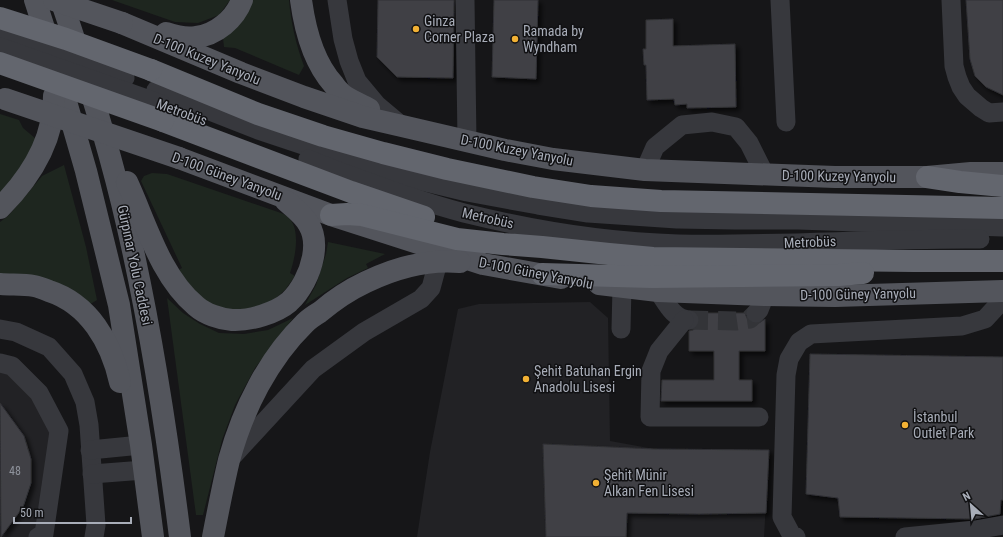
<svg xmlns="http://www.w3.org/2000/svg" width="1003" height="537" viewBox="0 0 1003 537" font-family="'Roboto Condensed',sans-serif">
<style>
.built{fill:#222225}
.green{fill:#1e261f}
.building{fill:#404145;stroke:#303034;filter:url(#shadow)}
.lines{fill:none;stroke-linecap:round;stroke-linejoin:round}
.minor-tunnel{stroke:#333438;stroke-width:19;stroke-dasharray:19 10;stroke-linecap:butt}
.minor{stroke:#37383d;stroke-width:19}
.major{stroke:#53555c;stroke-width:22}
.highway{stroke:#63666e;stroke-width:22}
.minor-bridge{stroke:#37383d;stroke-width:19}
.major-bridge{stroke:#53555c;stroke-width:22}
.highway-bridge{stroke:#63666e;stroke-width:22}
.poi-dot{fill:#f2b134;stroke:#111113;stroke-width:1.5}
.labels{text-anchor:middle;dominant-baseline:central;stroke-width:3;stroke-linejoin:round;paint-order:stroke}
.number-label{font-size:12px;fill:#8e929b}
.poi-label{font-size:14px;fill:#a8adb8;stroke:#111113;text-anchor:start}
.street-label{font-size:14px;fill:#a8adb8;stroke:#111113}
</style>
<defs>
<filter id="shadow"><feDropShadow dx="3.5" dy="3.5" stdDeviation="2" flood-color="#0009"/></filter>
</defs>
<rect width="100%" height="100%" fill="#161618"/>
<g class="built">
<path d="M590 302 608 318 610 441 654 449 769 450 764 537H417L430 452 458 309 479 304Z"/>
<path d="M0 360 62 431 52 537H0Z"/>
</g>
<g class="green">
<path d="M112 0H230L219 15 198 23 175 22Z"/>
<path d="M250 0H289C291 23 296 45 304 66L299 75 235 48 224 47 223 38Z"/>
<path d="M0 114 19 120 23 128 36 139 26 159 0 197Z"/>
<path d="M64 165 86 247 97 300 87 306 0 278V222L8 216 28 193 42 176Z"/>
<path d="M152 173 167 174 281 213C284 214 287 216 289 218 301 230 295 259 290 273L295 276 285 290 274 300 245 311 228 309 207 303 198 295 178 270 182 268 141 181 144 176Z"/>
<path d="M328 242 385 254 366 264 368 268 347 278 305 305 316 285 326 254Z"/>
<path d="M167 298 183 313 200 324 219 333 244 334 268 330 293 318 255 368 235 405 222 440 203 515H196Z"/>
</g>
<g class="building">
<path d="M378 0H454L453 78 397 77 377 57Z"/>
<path d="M494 0H538L536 79 492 77Z"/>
<path d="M966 0H1003V95L986 87 975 76 970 59Z"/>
<path d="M673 19V46L735 44 736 107 687 108V104L675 105 674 99 647 100 646 65H644L643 49H646V20Z"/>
<path d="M697 313H745L746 316 748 320 754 324 759 323 765 319V351H739V380H752V401H661L662 380H714V351H689V331L693 330 697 327 700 322 699 317Z"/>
<path d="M810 354 1003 357V500H1001L1000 514 974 519 840 517 838 498 806 494Z"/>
<path d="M0 403 24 436 31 459V483L23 507 1 537Z"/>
<path d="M543 444 654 449 769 450 766 513 699 514 627 513 626 537H546Z"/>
</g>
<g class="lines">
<path class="minor-tunnel" d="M689 320 736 321 750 319 756 313"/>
<g class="minor">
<path d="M337 0 343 39 349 61 357 81 377 105 402 126"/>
<path d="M465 0 467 141"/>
<path d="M780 0 786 122"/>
<path d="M951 0 954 66 957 77 961 87 967 96 981 108 989 113 1003 112"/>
<path d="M156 90 258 130 342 158 409 178 467 192 538 205 588 213 677 219 735 220H798L1003 227"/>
<path d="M308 159C341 173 374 184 408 196 426 202 445 208 464 213 533 230 606 242 678 244 778 246 879 238 980 239"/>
<path d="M645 170 655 147 682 125 712 122 736 127 749 143 765 175"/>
<path d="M658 291C666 302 673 319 689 320"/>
<path d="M756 313 759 310 765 295"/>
<path d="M684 320 659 351 651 371 650 417H759"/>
<path d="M0 329 16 332 49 347 73 374 85 402 89 425 96 525 94 537"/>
<path d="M621 329 622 287"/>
<path d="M0 363 12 366 39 393 59 431 44 534 38 537"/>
<path d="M90 450 141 445"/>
<path d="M230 459 313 369 364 332 421 299 431 288 438 262"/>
<path d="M92 474 144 470"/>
<path d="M796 537 791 534 782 517 786 375 789 359 799 342 811 334 962 326 985 319 997 306"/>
<path d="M905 537 975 530 1003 525"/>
</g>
<g class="major">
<path d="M35 0 52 53 86 171 119 305 141 445 153 537"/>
<path d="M61 0C84 67 105 134 122 203 149 313 166 425 180 537"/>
<path d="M301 0C305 30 313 62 334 85 336 88 339 91 342 94 349 100 361 104 369 109"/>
<path d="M122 23 241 73 304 97 363 117 402 126 505 150 553 159 645 170 835 177H927L971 173H1003"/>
<path d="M166 33C175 36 186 39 196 37 216 35 235 19 242 0"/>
<path d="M179 158 331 215 446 252 483 264 561 278"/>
<path d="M127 182C146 223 160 276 196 306 205 314 220 319 232 320 250 321 276 313 289 302 301 291 310 273 313 257 315 246 315 235 309 225 304 215 294 208 286 201"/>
<path d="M0 208C30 178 54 141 54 96"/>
<path d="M0 284C11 285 23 284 34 286 39 287 44 289 49 291 89 304 111 342 120 382"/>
<path d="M599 284 658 291 765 295 835 296 1003 291"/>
<path d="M213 537C218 511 223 485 229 460 243 409 268 359 305 323 309 319 315 315 320 312 334 300 349 290 366 282 395 268 427 259 460 262"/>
</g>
<g class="highway">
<path d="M151 70 258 114 323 136 383 153 447 169 533 187 591 196 661 201 1003 208"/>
<path d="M163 121 351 192 424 217"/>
<path d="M927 177 960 182 1003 186"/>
<path d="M331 215 347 214 362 215 457 239 503 244 542 247 609 254 653 258 913 261H1003"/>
<path d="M542 274 652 277 839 275 863 273"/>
</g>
<g class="minor-bridge">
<path d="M0 34 67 56 125 78"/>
<path d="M0 47 161 104"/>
</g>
<g class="major-bridge">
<path d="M54 0 122 23"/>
<path d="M5 99 179 158"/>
</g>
<g class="highway-bridge">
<path d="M0 18 66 39 151 70"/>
<path d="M0 63 163 121"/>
</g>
</g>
<g class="poi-dot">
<circle cx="416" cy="29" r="4"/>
<circle cx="515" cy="39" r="4"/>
<circle cx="526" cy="379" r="4"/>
<circle cx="905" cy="425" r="4"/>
<circle cx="596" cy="483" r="4"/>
</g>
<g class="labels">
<g class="number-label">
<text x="15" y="471">48</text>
</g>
<g class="poi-label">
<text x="424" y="21">Ginza<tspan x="424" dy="16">Corner Plaza</tspan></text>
<text x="523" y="31">Ramada by<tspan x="523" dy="16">Wyndham</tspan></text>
<text x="534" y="371">Şehit Batuhan Ergin<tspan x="534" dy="16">Anadolu Lisesi</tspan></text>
<text x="913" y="417">İstanbul<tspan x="913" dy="16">Outlet Park</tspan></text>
<text x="604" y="475">Şehit Münir<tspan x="604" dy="16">Alkan Fen Lisesi</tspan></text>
</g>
<g class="street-label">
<text transform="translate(207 59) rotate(22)">D-100 Kuzey Yanyolu</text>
<text transform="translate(182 112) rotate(20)">Metrobüs</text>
<text transform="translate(517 150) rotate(11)">D-100 Kuzey Yanyolu</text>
<text transform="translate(227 176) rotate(20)">D-100 Güney Yanyolu</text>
<text transform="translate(839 176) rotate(1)">D-100 Kuzey Yanyolu</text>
<text transform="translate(488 218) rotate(13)">Metrobüs</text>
<text transform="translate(810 242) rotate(-2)">Metrobüs</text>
<text transform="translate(135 265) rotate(78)">Gürpınar Yolu Caddesi</text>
<text transform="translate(536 273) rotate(11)">D-100 Güney Yanyolu</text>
<text transform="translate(858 294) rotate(-1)">D-100 Güney Yanyolu</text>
</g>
</g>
<g transform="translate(971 505) rotate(333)" stroke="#111113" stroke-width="3" paint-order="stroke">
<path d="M0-3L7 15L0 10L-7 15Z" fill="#a8adb8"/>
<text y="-6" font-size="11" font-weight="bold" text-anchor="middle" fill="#a8adb8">N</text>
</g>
<path d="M14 517v6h117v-6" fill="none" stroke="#a8adb8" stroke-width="2"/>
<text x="20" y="517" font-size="12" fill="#a8adb8" stroke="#111113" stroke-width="3" paint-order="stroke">50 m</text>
</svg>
